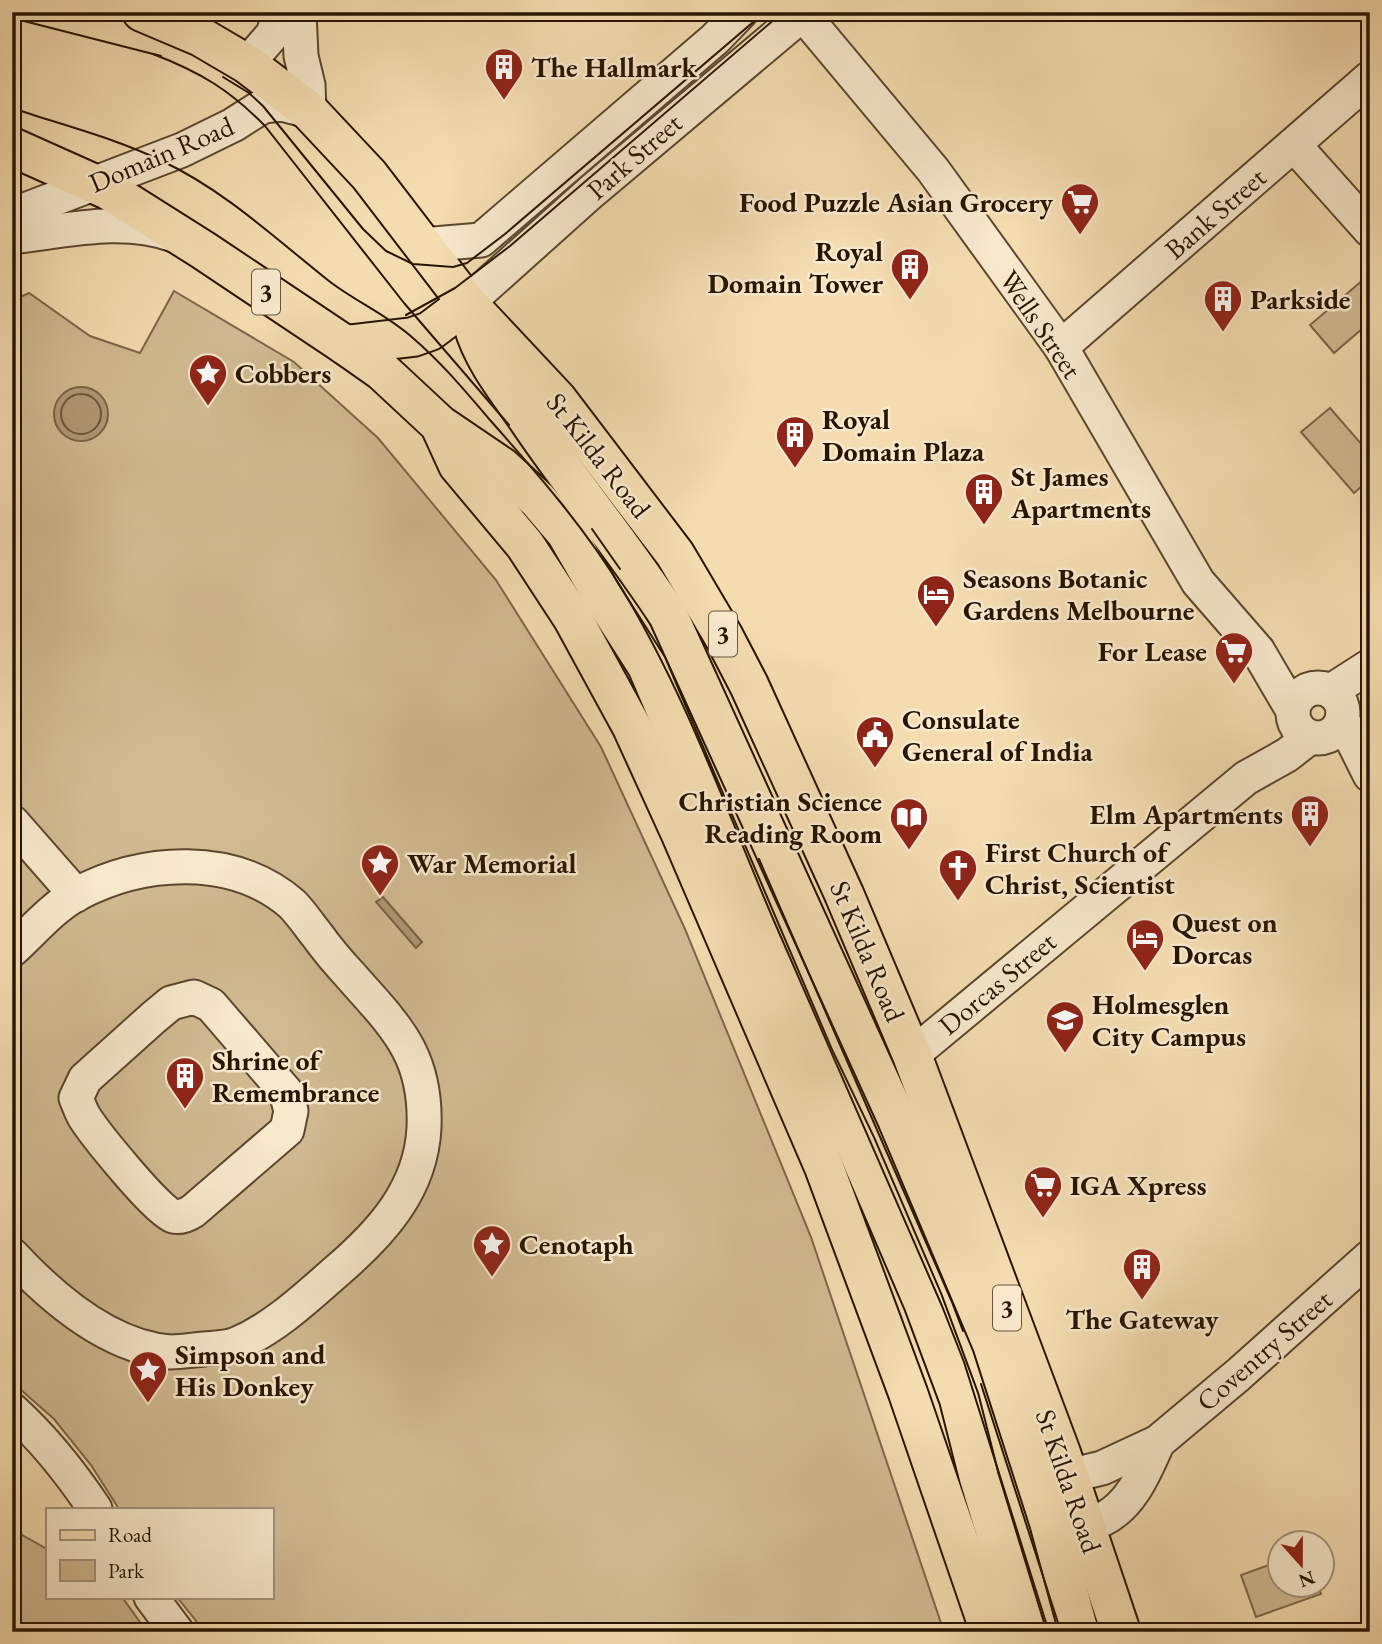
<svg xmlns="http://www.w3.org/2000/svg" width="1382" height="1644" viewBox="0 0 1382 1644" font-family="'EB Garamond',serif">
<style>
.green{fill:#d1ba92;stroke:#7d674a;stroke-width:2}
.water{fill:#af9874;stroke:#796346;stroke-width:2}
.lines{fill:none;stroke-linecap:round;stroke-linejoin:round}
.shore{stroke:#6c563a;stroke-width:2}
.minor-casing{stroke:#5c462d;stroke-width:37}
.major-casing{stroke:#291401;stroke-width:42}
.minor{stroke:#f8e8cc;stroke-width:33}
.major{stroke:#f4dcb0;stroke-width:38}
.tram{stroke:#291401;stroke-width:2}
.labels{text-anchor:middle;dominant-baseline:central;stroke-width:5;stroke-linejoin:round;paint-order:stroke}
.shield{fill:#f8e8cc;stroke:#67543e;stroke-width:2}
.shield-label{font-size:26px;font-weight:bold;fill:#291401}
.poi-label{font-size:28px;font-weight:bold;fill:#291401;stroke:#f8e8cc;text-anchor:start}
.street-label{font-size:28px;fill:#291401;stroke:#f8e8cc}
</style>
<rect width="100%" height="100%" fill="#f4dcb0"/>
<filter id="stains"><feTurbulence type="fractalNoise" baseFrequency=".00286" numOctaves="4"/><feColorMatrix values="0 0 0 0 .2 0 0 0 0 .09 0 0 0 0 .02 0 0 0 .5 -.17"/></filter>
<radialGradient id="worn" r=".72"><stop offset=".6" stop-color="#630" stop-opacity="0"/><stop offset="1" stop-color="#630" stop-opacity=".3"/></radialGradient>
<g class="green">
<path d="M1370 274V322L1334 353 1310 325Z"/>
<path d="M174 291 294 362 378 438 496 580 601 747 685 929 811 1237 944 1632H205L177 1597H271V1509H119L91 1465 54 1419 12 1382V301L29 293 90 336 140 353Z"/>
<path d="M1330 408 1370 454V479L1354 493 1301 432Z"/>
<path d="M12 1524 15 1531 47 1549V1597H122L147 1632H12Z"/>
<path d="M1280 1561V1584L1318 1585 1321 1594 1256 1617 1241 1575Z"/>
</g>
<g class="water">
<circle cx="81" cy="414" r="27"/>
<path d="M383 897 422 942 416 948 376 902Z"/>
</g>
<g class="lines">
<circle class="shore" cx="81" cy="414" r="20"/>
<g class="minor-casing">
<g id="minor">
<path d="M801 12 933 170 1061 347 1198 582 1258 651 1292 709"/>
<path d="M247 64 273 34 280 12"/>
<path d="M1294 145 1370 230"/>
<path d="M12 215 182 150 233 125 263 106 282 104 309 111 308 85 301 56 299 12"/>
<path d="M12 237C66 231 121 216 174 235"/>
<path d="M422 245 481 240 715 39 741 12"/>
<path d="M467 303 591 192 805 12"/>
<path d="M1061 347 1370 78"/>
<circle cx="1318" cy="713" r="25"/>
<path d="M1331 691 1370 666"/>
<path d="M1342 719 1370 775"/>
<path d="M12 822 76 895"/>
<path d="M12 950C32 932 53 907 77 894 143 859 233 853 292 904 301 913 309 925 317 935 327 949 338 962 350 975 395 1026 427 1054 424 1128 421 1189 382 1232 338 1270 307 1297 276 1327 237 1344 228 1348 214 1348 204 1349 193 1350 181 1352 170 1352 109 1347 52 1298 12 1255"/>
<path d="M194 997 211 1005 286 1092 291 1111 287 1130 193 1211C187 1215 181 1218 173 1216 158 1212 96 1135 85 1118 81 1112 79 1105 76 1098L85 1079 153 1018 171 1003Z"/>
<path d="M912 1055 1246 778 1287 755 1310 737"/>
<path d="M12 1410C44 1439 71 1473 95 1509"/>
<path d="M1043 1482 1102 1468 1158 1442 1238 1375 1370 1257"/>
<path d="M1061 1534C1075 1529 1090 1525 1103 1519 1132 1505 1146 1469 1158 1442"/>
<path d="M151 1597 177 1632"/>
</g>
</g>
<g class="major-casing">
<g id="major">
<path d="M142 12 201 37 247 64 309 111 369 175 467 303 557 399 675 554 724 637 749 685 844 894 912 1055 1061 1453 1121 1632"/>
<path d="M12 147 108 190 203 250 345 345 382 371 440 425 502 467 538 500 566 533 603 597 647 666 813 1056 856 1146 923 1302 959 1399 979 1478 1026 1632"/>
<path d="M473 325C483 360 507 389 527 418 572 485 624 547 668 615L897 1119 992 1344 1049 1522 1079 1632"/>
<path d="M345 345 413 337 430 331 467 303"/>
<path d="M442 430 458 465 525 545 572 617 632 727 680 832 824 1167 908 1393 990 1632"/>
</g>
</g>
<use href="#minor" class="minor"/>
<use href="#major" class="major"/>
<g class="tram">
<path d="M12 18 161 56"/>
<path d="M153 54C200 72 230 90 265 126L404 303 509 425"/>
<path d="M223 77 249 93 263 106 363 229 386 251 413 264 453 267 467 263 505 234 765 12"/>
<path d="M12 108C62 125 115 138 162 161 224 190 276 239 329 281 356 302 388 315 414 339 442 363 466 392 490 420 537 473 585 528 622 589 685 693 726 809 774 921 829 1050 886 1178 942 1306L964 1362 1049 1632"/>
<path d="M406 315 455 288 510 246 783 12"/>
<path d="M592 529 620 569"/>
<path d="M759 859 952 1302 963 1331"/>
<path d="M981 1384 1061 1632"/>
</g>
</g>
<defs>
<g id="building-pin" transform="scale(2.0125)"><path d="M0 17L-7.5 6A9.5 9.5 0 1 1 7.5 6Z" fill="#8f2418" stroke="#f8e8cc"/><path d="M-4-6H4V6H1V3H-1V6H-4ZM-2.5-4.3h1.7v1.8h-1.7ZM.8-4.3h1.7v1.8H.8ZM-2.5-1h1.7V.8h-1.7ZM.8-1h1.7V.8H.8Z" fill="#fff"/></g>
<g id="supermarket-pin" transform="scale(2.0125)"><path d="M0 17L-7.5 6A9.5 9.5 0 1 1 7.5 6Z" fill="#8f2418" stroke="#f8e8cc"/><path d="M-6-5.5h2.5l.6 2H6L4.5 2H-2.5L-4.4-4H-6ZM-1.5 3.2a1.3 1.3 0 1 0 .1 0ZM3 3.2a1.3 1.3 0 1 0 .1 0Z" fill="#fff"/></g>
<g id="sight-pin" transform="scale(2.0125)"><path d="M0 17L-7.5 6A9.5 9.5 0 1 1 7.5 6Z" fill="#8f2418" stroke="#f8e8cc"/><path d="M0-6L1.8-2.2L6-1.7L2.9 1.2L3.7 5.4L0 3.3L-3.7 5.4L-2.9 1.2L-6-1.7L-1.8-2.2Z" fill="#fff"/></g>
<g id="hotel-pin" transform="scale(2.0125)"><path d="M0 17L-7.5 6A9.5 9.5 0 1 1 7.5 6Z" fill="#8f2418" stroke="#f8e8cc"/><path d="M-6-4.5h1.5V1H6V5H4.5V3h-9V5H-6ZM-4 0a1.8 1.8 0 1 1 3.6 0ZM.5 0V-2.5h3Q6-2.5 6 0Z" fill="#fff"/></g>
<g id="civic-pin" transform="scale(2.0125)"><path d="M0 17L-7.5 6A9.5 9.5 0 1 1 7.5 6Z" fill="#8f2418" stroke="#f8e8cc"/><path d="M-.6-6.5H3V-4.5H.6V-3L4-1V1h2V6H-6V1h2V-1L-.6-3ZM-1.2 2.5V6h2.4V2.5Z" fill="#fff"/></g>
<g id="library-pin" transform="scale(2.0125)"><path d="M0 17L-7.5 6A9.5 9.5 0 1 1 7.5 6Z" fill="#8f2418" stroke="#f8e8cc"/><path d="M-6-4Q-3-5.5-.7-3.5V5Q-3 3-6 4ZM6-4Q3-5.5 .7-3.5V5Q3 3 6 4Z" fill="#fff"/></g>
<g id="church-pin" transform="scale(2.0125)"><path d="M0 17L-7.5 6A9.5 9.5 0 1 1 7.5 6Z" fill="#8f2418" stroke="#f8e8cc"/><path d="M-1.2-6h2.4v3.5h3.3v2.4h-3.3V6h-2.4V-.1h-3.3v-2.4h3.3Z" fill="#fff"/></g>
<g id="university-pin" transform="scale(2.0125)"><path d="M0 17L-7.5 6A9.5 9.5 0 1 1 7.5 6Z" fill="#8f2418" stroke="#f8e8cc"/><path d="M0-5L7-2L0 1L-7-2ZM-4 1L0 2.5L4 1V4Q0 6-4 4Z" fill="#fff"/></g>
</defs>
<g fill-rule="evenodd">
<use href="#building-pin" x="504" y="67"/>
<use href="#supermarket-pin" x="1080" y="202"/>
<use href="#building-pin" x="910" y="267"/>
<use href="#building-pin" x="1223" y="299"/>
<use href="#sight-pin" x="208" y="373"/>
<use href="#building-pin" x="795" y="435"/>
<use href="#building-pin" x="984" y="492"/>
<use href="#hotel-pin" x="936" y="594"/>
<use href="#supermarket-pin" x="1234" y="651"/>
<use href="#civic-pin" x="875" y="735"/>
<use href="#building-pin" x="1310" y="814"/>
<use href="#library-pin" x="909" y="817"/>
<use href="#sight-pin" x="380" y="863"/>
<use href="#church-pin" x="958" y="868"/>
<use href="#hotel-pin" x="1145" y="938"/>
<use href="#university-pin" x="1065" y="1020"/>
<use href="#building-pin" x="185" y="1076"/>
<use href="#supermarket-pin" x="1043" y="1185"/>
<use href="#sight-pin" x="492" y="1244"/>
<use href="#building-pin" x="1142" y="1267"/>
<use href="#sight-pin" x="148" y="1370"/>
</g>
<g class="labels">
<g class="shield">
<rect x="252" y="269.5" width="28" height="45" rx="5"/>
<rect x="709" y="611.5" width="28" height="45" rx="5"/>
<rect x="993" y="1285.5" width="28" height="45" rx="5"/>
</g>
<g class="shield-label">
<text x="266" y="292">3</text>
<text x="723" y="634">3</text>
<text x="1007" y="1308">3</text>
</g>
<g class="poi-label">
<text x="531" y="67">The Hallmark</text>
<text x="1053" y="202" text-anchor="end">Food Puzzle Asian Grocery</text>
<text x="883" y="251" text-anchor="end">Royal<tspan x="883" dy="32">Domain Tower</tspan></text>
<text x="1250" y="299">Parkside</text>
<text x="235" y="373">Cobbers</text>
<text x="822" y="419">Royal<tspan x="822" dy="32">Domain Plaza</tspan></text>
<text x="1011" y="476">St James<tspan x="1011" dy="32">Apartments</tspan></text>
<text x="963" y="578">Seasons Botanic<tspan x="963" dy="32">Gardens Melbourne</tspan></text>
<text x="1207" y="651" text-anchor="end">For Lease</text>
<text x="902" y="719">Consulate<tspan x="902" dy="32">General of India</tspan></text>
<text x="882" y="801" text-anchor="end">Christian Science<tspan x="882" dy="32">Reading Room</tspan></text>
<text x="1283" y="814" text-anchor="end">Elm Apartments</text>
<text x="985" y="852">First Church of<tspan x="985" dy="32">Christ, Scientist</tspan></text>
<text x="407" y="863">War Memorial</text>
<text x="1172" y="922">Quest on<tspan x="1172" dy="32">Dorcas</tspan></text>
<text x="1092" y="1004">Holmesglen<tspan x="1092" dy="32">City Campus</tspan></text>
<text x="212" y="1060">Shrine of<tspan x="212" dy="32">Remembrance</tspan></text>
<text x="1070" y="1185">IGA Xpress</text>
<text x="519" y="1244">Cenotaph</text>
<text x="1142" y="1319" text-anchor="middle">The Gateway</text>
<text x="175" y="1354">Simpson and<tspan x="175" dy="32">His Donkey</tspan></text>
</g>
<g class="street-label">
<text transform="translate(161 154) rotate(-23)">Domain Road</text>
<text transform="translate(634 156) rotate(-41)">Park Street</text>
<text transform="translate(1215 213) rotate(-41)">Bank Street</text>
<text transform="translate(1041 324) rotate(56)">Wells Street</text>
<text transform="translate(599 455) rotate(52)">St Kilda Road</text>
<text transform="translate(868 951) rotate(67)">St Kilda Road</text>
<text transform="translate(997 983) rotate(-40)">Dorcas Street</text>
<text transform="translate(1264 1350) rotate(-41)">Coventry Street</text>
<text transform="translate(1069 1481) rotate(71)">St Kilda Road</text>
</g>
</g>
<rect width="1382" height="1644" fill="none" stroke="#f4dcb0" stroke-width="42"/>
<rect x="14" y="14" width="1354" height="1616" fill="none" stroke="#291401" stroke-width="3.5"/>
<rect x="21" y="21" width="1340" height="1602" fill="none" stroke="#291401" stroke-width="2"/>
<rect x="46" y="1508" width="228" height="91" fill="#f8e8cc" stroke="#a5937b" stroke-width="2"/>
<rect x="60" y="1530" width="35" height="10" fill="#f4dcb0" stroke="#a5937b" stroke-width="2"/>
<text x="108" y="1542" font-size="21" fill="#291401">Road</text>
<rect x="60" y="1560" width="35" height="21" fill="#d1ba92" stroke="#a5937b" stroke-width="2"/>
<text x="108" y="1578" font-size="21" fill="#291401">Park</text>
<g transform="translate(1301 1564) rotate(159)"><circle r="33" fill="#f8e8cc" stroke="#a5937b" stroke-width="2"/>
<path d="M0-5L12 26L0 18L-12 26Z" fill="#8f2418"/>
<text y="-10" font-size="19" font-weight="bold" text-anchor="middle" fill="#291401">N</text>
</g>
<rect width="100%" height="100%" filter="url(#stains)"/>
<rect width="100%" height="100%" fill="url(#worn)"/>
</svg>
